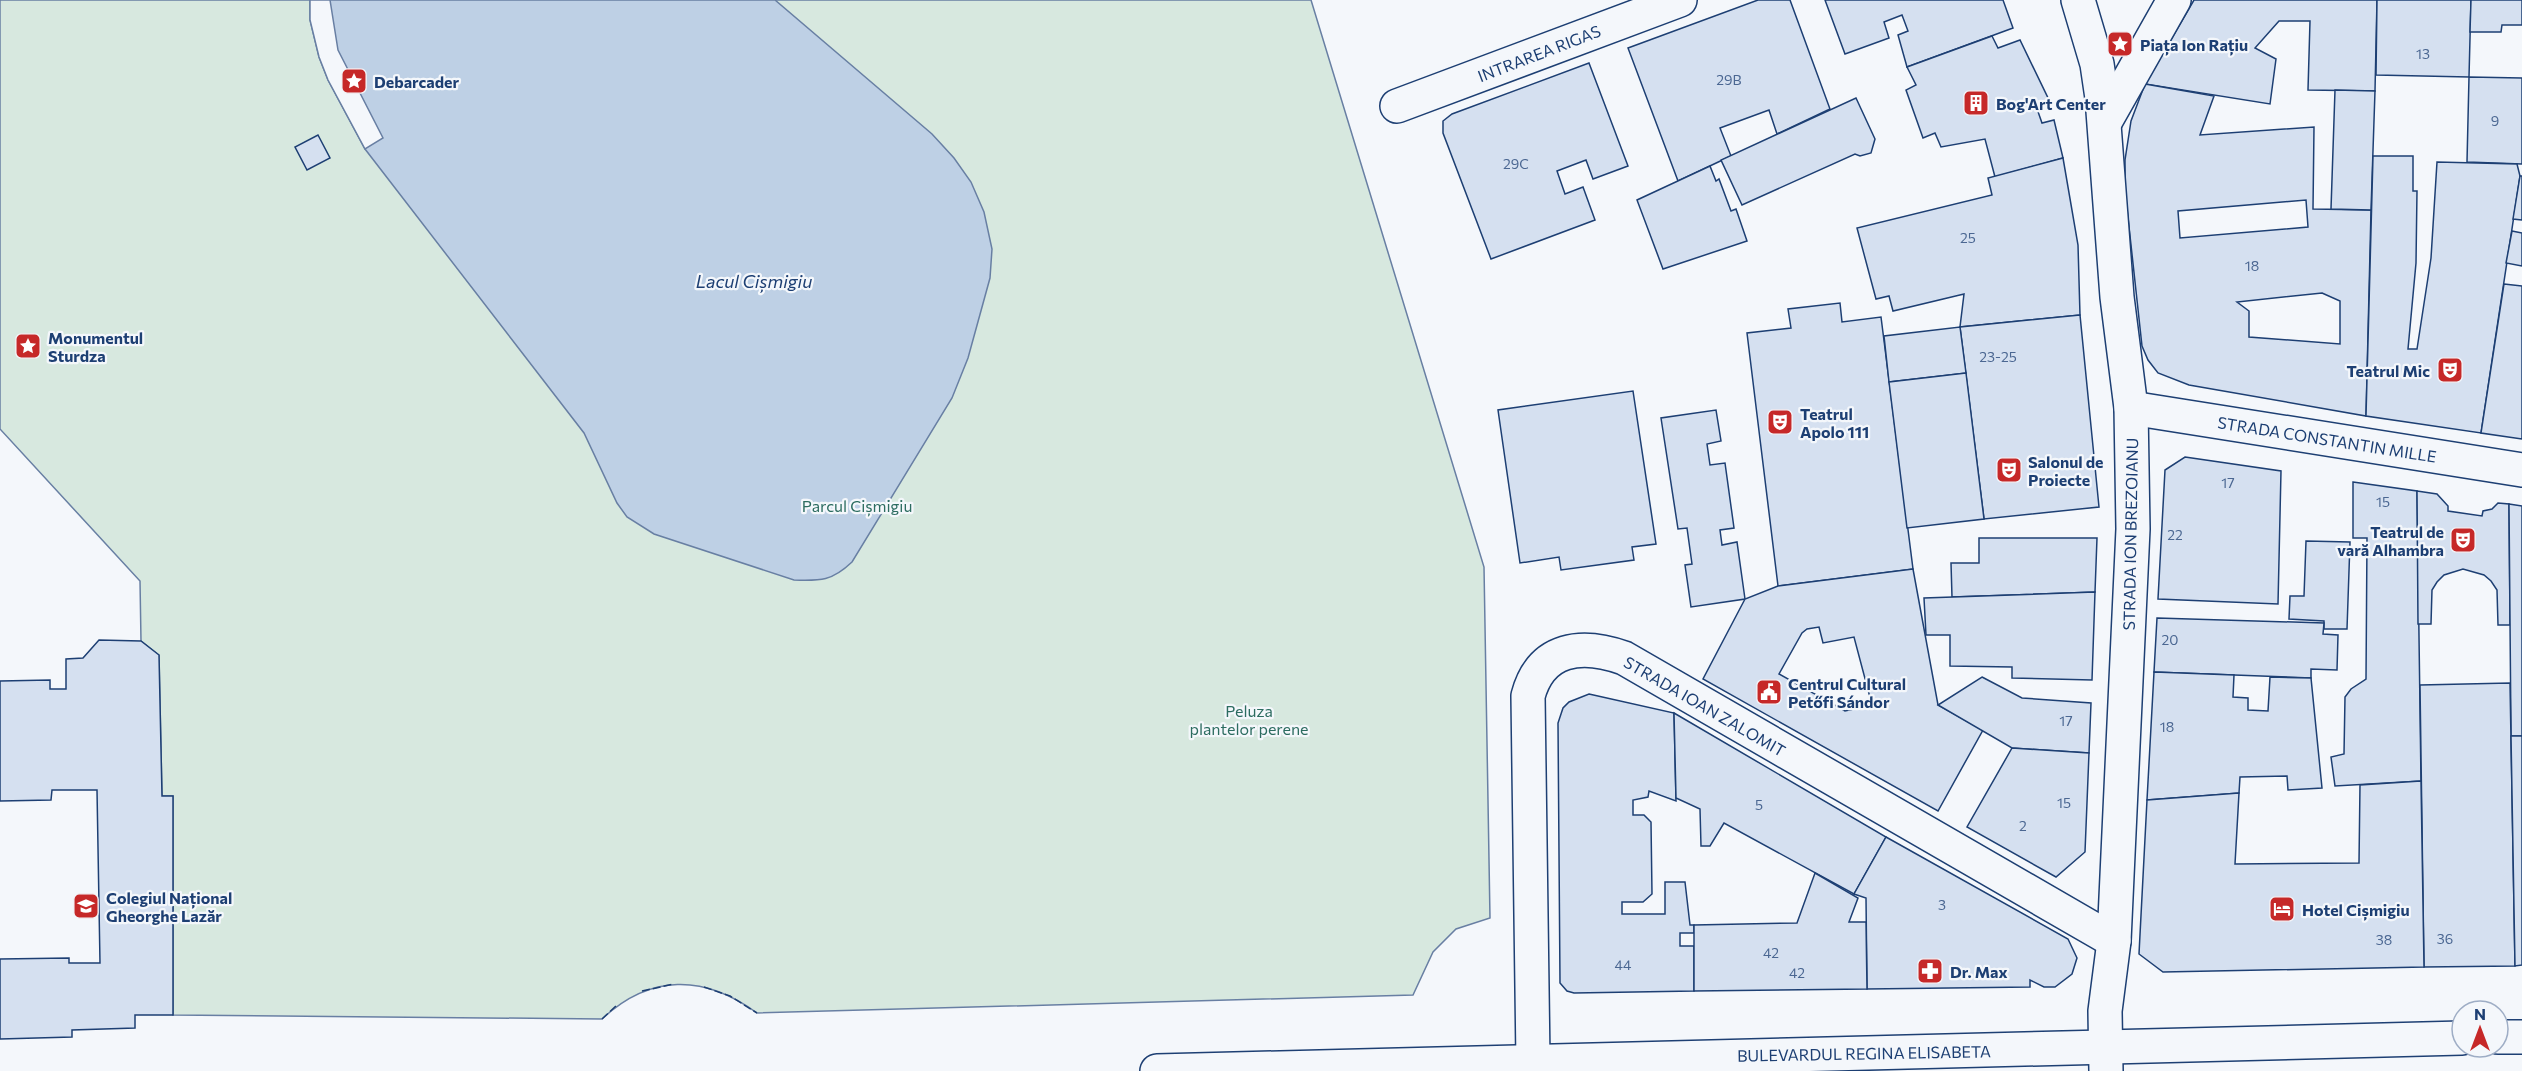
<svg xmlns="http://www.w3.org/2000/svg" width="2522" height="1071" viewBox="0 0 2522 1071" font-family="Commissioner,sans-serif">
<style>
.green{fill:#d7e8df;stroke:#687fa3;stroke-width:1.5}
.water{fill:#bed0e5;stroke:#687fa3;stroke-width:1.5}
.pier{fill:#f4f7fb;stroke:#687fa3;stroke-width:1.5}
.building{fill:#d5e0f0;stroke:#1d3f73;stroke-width:1.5;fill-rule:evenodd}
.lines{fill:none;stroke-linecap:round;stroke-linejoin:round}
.street-casing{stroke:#1d3f73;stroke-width:36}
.primary-casing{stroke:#1d3f73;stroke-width:36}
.street{stroke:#f4f7fb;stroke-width:33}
.primary{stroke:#f4f7fb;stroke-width:33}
.fence{stroke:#1d3f73;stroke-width:1.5;stroke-dasharray:8 3;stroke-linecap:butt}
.labels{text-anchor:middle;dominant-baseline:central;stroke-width:4.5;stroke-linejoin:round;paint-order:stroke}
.number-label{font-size:14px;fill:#4b6792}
.poi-label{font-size:16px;font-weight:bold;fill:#1d3f73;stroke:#f4f7fb;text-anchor:start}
.street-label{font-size:16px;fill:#1d3f73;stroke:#f4f7fb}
.park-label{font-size:16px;fill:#2c6c60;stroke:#f4f7fb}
.water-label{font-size:18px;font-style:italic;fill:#1d3f73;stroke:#f4f7fb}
</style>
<rect width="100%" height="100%" fill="#f4f7fb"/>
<path class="green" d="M0 0H1311L1484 567 1490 918 1456 929 1433 952 1413 995 757 1013C704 974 650 974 602 1019L173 1015V796H162L159 655 141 641 140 581 0 429Z"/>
<path class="water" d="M310 0H775L932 134 954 158 971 182 984 212 992 249 990 278 968 358 952 398 852 562C832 581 821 581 794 580L654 534 627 517 617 503 584 433 365 149 328 80 319 57 310 20Z"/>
<path class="pier" d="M310 0H330L338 50 383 138 365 149 328 80 319 57 310 20Z"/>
<g class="building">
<path d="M1758 0H1790L1830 109 1777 134 1769 110 1720 128 1731 156 1678 181 1628 48Z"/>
<path d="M1825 0H2003L2013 28 1907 67 1898 35 1908 31 1902 15 1884 22 1889 38 1845 54Z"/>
<path d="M2194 0H2377L2375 91 2308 90 2310 21H2279L2255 48 2276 59 2270 104 2145 84Z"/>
<path d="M2377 0H2471L2469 77 2376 75Z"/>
<path d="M2471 0H2522V25H2502L2501 32H2470Z"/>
<path d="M1992 36 1998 48 2020 40 2049 100 2036 106 2042 123 2054 120 2063 158 1995 177 1985 139 1941 147 1935 133 1923 138 1906 90 1916 85 1907 67Z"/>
<path d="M1589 63 1628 166 1593 179 1586 160 1557 171 1565 194 1583 187 1595 220 1491 259 1443 133V121L1452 114Z"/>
<path d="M2469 77 2522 78V164L2467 162Z"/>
<path d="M2145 84 2214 96 2200 135 2314 127 2313 209 2371 210 2366 416 2189 385 2158 373 2148 360 2142 346 2125 190V160L2131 121ZM2306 200 2308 227 2180 238 2178 211ZM2322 293 2340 301V344L2249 337V311L2237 302Z"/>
<path d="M2335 90 2375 91 2371 210 2331 209Z"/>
<path d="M1856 98 1875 139 1871 153 1860 156 1855 154 1742 205 1721 160Z"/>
<path d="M318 135 330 158 307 170 295 147Z"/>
<path d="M2373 156H2413V191H2417L2416 263 2408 349H2417L2431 258 2437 162 2517 164 2520 176 2481 433 2366 416Z"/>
<path d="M2063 158 2078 245 2080 315 1960 327 1964 294 1893 311 1889 296 1876 299 1857 228 1992 195 1988 178Z"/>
<path d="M1710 166 1716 181 1719 179 1731 211 1736 209 1747 241 1663 269 1637 200Z"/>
<path d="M2520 176H2522V220L2513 219Z"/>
<path d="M2512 231 2522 233V266L2506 263Z"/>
<path d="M2504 284 2522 286V439L2481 433Z"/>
<path d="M1840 303 1842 322 1881 317 1913 569 1778 586 1747 333 1791 328 1788 309Z"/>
<path d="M2080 315 2099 507 1984 519 1960 327Z"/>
<path d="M1960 327 1966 373 1889 382 1884 336Z"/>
<path d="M1966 373 1984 519 1907 528 1889 382Z"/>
<path d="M1633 391 1656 544 1632 547 1634 560 1561 570 1559 557 1520 563 1498 410Z"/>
<path d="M1716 410 1721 441 1707 444 1710 465 1725 463 1734 528 1720 530 1722 545 1737 542 1745 599 1691 607 1685 565 1692 564 1687 528 1678 529 1661 418Z"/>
<path d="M2185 457 2281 471 2278 604 2158 599 2165 470Z"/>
<path d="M2353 482 2417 491 2421 781 2335 786 2331 757 2344 754 2345 697 2351 689 2366 679 2367 538H2353Z"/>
<path d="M2417 491 2437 494 2448 506V511L2482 516 2483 511 2492 509 2498 503 2509 504 2510 625H2498L2497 590 2491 581 2484 575 2463 569 2444 575 2437 582 2432 590 2431 624H2418Z"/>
<path d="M2509 504 2522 506V736H2511Z"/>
<path d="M1979 538H2097L2095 592 1952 597 1951 563H1979Z"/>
<path d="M2306 541 2350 542 2347 629H2324V621L2289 619 2290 596H2304Z"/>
<path d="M1913 569 1938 705 1983 730 1938 811 1703 679 1745 599 1778 586ZM1819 627 1823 643 1854 637 1872 705 1845 711 1779 674 1802 633 1807 629Z"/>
<path d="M2095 592 2092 680 2012 678V667L1950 666V635H1926L1924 598Z"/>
<path d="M2157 618 2324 623 2323 634 2338 635 2337 670 2311 669V678L2154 672Z"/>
<path d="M99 640 141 641 159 655 162 796H173V1015H135V1028L72 1030V1037L0 1039V959L69 958V963H100L97 790H52L51 800 0 801V681L50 680V689H66V659L83 658Z"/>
<path d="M2154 672 2234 675 2233 697 2248 698V710L2268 711 2270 677 2311 678 2322 788 2288 790 2287 776 2240 777 2239 793 2147 800Z"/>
<path d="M1982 677 2022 698 2091 703 2089 753 2012 748 1938 705Z"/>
<path d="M2510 683 2515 966 2424 967 2420 685Z"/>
<path d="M1589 694 1674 713 1676 801 1649 791 1648 797 1633 800V815H1644L1651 822 1652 894 1643 902H1622V914H1665V882H1685L1690 925H1694V933H1680V946H1694V991L1574 993 1567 991 1560 983 1558 723 1563 708 1569 702Z"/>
<path d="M1674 713 1886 837 1854 894 1724 823 1710 846H1701L1700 809 1676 798Z"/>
<path d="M2511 736H2522V965L2515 966Z"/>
<path d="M2012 748 2089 753 2085 852 2056 877 1967 827Z"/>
<path d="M2421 781 2424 967 2163 972 2139 954 2147 800 2239 793 2235 864 2359 863 2360 785Z"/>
<path d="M1886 837 2068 939 2077 958 2072 974 2055 987H2044L2030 980V987L1867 989 1866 898 1854 894Z"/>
<path d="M1815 873 1858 898 1849 922H1866L1867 989 1694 991V925L1797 923Z"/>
</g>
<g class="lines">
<g class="street-casing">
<g id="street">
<path d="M2078 0 2097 64 2102 98 2117 297 2131 408 2133 529 2114 941 2105 1011 2106 1071"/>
<path d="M1397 106 1680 0"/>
<path d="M2105 122 2174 0"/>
<path d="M2131 408 2522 470"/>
<path d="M1533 1061 1528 696C1541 647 1582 643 1624 658L2114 941"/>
</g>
</g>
<g class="primary-casing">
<g id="primary">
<path d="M2498 1037H2522"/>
<path d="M1157 1071 2462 1038"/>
</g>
</g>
<use href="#street" class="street"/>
<use href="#primary" class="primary"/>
<g class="fence">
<path d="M704 987 730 996 757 1013"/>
<path d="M642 991 674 984"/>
<path d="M602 1019 617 1005"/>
</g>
</g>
<defs>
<g id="sight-square" transform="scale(1.35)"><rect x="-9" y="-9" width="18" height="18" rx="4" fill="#c62828" stroke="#f4f7fb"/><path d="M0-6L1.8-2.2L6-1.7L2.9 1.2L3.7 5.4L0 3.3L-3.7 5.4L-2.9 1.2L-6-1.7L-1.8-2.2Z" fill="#fff"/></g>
<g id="building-square" transform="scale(1.35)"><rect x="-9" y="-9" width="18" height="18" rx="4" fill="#c62828" stroke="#f4f7fb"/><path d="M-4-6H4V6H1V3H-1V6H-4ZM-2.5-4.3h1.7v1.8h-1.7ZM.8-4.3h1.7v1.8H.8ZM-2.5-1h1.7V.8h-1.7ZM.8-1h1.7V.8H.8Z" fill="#fff"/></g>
<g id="theatre-square" transform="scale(1.35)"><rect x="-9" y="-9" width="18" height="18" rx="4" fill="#c62828" stroke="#f4f7fb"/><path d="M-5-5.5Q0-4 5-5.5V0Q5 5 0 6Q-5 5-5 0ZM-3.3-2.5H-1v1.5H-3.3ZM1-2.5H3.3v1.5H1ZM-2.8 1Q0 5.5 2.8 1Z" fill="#fff"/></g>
<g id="civic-square" transform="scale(1.35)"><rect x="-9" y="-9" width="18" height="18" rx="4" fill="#c62828" stroke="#f4f7fb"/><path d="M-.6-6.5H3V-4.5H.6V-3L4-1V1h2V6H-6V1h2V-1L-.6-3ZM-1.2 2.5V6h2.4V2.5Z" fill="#fff"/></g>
<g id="school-square" transform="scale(1.35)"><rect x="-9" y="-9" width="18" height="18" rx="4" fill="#c62828" stroke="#f4f7fb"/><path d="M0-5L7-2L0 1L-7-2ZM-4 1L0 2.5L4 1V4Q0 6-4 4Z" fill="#fff"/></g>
<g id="hotel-square" transform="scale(1.35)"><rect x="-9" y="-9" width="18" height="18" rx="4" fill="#c62828" stroke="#f4f7fb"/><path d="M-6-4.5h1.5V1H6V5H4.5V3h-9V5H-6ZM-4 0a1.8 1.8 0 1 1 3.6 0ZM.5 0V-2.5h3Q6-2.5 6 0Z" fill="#fff"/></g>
<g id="pharmacy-square" transform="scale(1.35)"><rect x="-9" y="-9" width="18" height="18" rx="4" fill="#c62828" stroke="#f4f7fb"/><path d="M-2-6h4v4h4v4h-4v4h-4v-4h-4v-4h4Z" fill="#fff"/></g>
</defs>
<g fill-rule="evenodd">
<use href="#sight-square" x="2120" y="44"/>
<use href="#sight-square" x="354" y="81"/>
<use href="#building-square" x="1976" y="103"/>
<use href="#sight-square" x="28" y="346"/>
<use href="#theatre-square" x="2450" y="370"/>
<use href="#theatre-square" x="1780" y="422"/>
<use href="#theatre-square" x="2009" y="470"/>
<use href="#theatre-square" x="2463" y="540"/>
<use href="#civic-square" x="1769" y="692"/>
<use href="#school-square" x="86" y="906"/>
<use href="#hotel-square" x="2282" y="909"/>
<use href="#pharmacy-square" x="1930" y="971"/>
</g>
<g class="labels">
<g class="number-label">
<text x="2423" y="53">13</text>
<text x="1729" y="79">29B</text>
<text x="2495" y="120">9</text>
<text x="1516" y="163">29C</text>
<text x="1968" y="237">25</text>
<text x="2252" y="265">18</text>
<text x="1998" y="356">23-25</text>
<text x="2228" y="482">17</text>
<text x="2383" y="501">15</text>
<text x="2175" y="534">22</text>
<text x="2170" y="639">20</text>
<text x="2066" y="720">17</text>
<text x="2167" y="726">18</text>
<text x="2064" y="802">15</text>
<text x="1759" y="804">5</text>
<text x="2023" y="825">2</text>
<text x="1942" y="904">3</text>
<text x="2445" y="938">36</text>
<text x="2384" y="939">38</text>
<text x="1771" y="952">42</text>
<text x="1623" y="964">44</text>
<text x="1797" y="972">42</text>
</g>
<g class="poi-label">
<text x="2140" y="44">Piața Ion Rațiu</text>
<text x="374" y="81">Debarcader</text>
<text x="1996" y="103">Bog'Art Center</text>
<text x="48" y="337">Monumentul<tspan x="48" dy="18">Sturdza</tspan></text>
<text x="2430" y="370" text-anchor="end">Teatrul Mic</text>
<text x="1800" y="413">Teatrul<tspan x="1800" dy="18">Apolo 111</tspan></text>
<text x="2028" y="461">Salonul de<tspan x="2028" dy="18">Proiecte</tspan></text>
<text x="2444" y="531" text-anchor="end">Teatrul de<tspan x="2444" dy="18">vară Alhambra</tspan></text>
<text x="1788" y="683">Centrul Cultural<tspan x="1788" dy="18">Petőfi Sándor</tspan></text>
<text x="106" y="897">Colegiul Național<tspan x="106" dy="18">Gheorghe Lazăr</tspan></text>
<text x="2302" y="909">Hotel Cișmigiu</text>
<text x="1950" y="971">Dr. Max</text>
</g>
<g class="street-label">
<text transform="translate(1539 53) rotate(-21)">INTRAREA RIGAS</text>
<text transform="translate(2327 439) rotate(9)">STRADA CONSTANTIN MILLE</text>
<text transform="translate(2130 534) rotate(-89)">STRADA ION BREZOIANU</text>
<text transform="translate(1705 706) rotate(30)">STRADA IOAN ZALOMIT</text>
<text transform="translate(1864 1053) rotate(-1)">BULEVARDUL REGINA ELISABETA</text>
</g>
<g class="park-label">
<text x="857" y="505">Parcul Cișmigiu</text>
<text x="1249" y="710">Peluza<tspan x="1249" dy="18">plantelor perene</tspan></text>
</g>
<g class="water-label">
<text x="754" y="281">Lacul Cișmigiu</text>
</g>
</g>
<g transform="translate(2480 1029)"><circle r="28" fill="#f4f7fb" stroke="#9eadc5" stroke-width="1.5"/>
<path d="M0-4.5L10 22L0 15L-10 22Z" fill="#c62828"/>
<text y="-9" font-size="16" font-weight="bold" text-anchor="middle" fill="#1d3f73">N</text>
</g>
</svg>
